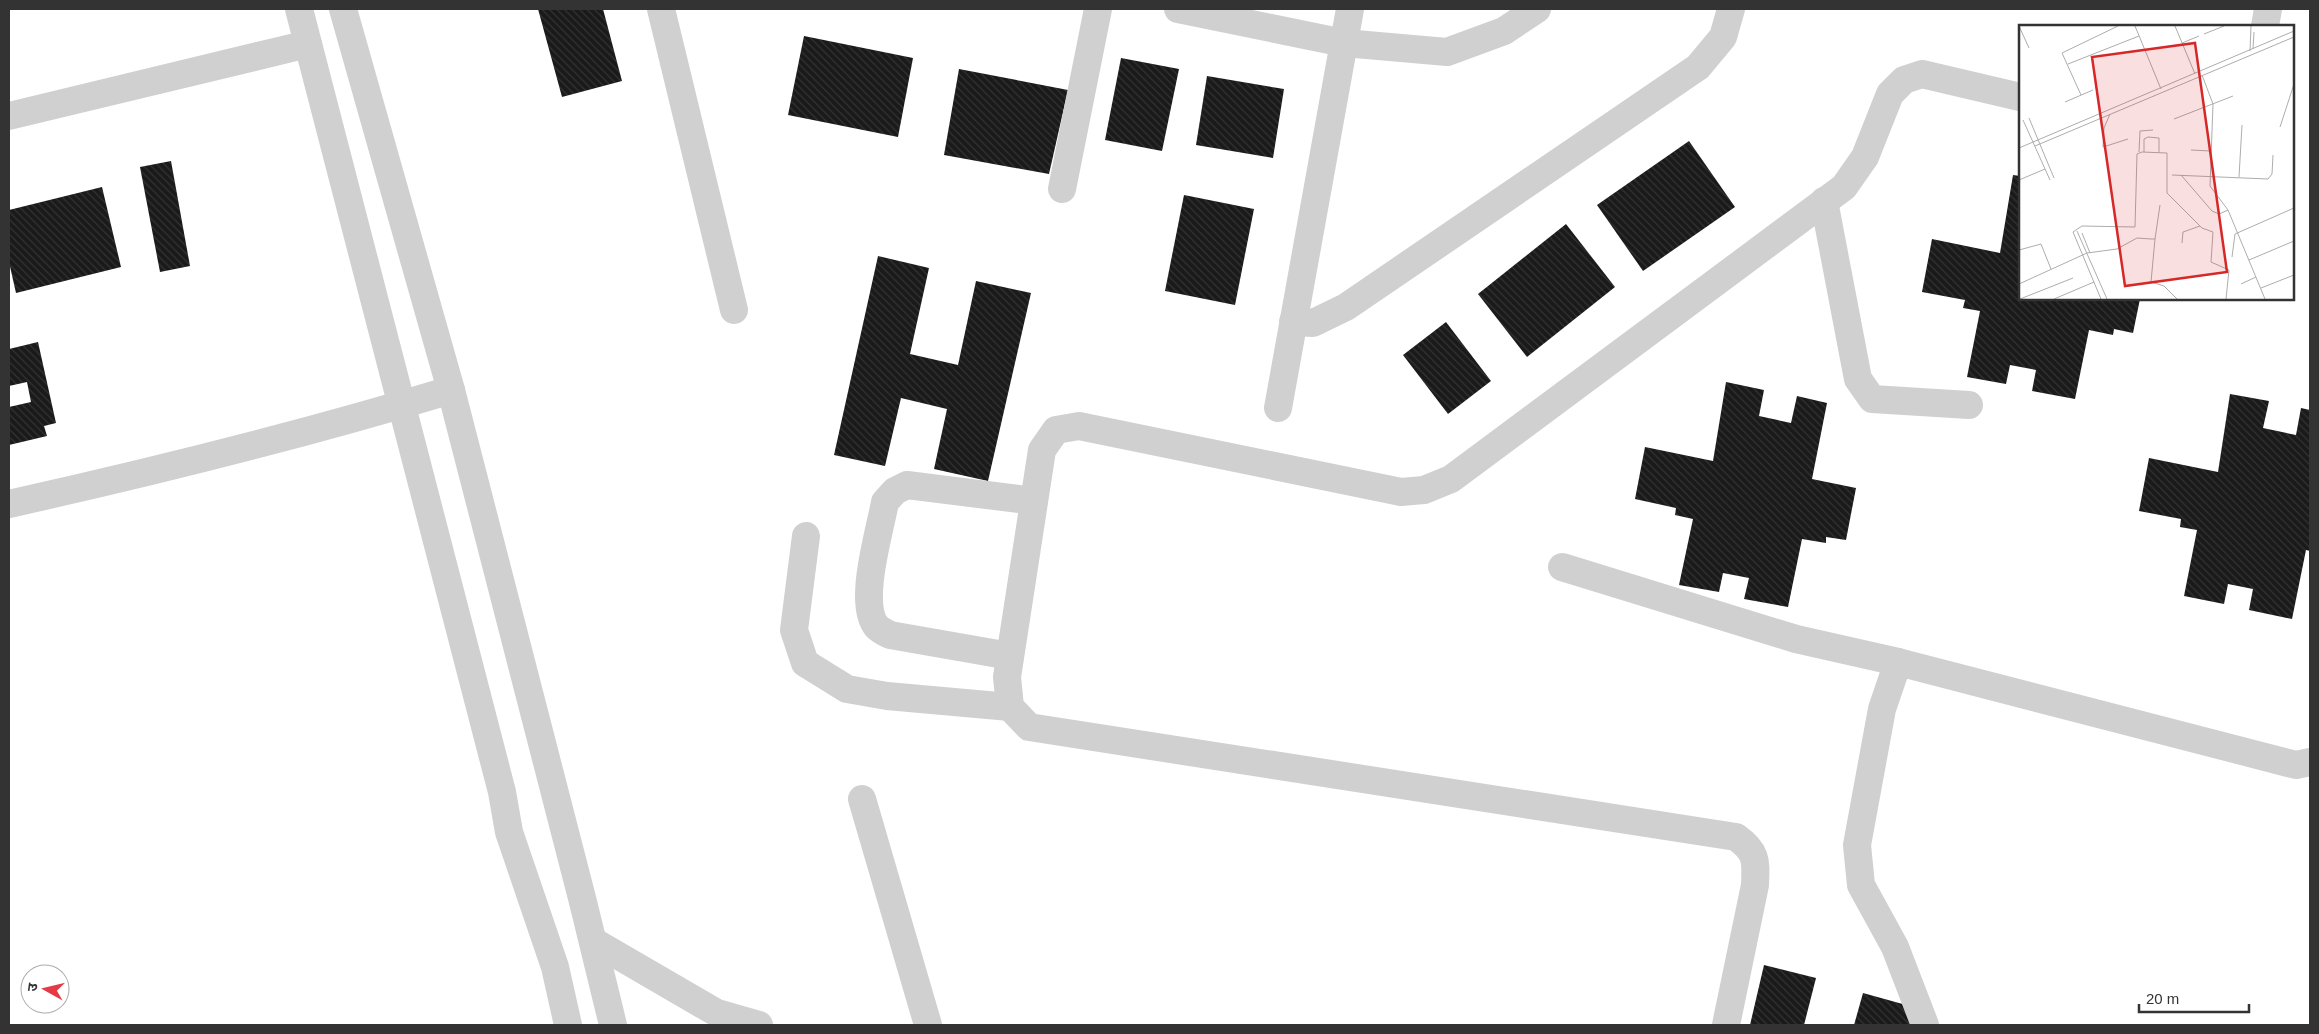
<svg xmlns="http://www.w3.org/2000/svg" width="2319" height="1034" viewBox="0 0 2319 1034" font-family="Arial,'Noto Sans Devanagari',sans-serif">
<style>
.building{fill:url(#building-back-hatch)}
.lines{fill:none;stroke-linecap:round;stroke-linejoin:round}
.minor{stroke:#d0d0d0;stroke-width:28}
.inset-road{fill:none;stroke:#adadad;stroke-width:1}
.view{fill:#d62828;fill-opacity:0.15;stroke:#d62828;stroke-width:2.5}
.inset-edge{fill:none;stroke:#333;stroke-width:2.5}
</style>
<defs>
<pattern id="building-back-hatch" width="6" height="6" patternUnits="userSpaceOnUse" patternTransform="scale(1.25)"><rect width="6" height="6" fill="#1a1a1a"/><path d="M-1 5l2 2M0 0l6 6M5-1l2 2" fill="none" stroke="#333"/></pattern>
</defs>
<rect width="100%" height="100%" fill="#fff"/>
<g class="building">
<path d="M538 9H603L622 81 562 97Z"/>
<path d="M804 36 913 58 898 137 788 115Z"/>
<path d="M1121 58 1179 69 1162 151 1105 140Z"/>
<path d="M959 69 1068 90 1049 174 944 155Z"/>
<path d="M1207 76 1284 89 1273 158 1196 145Z"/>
<path d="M1689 141 1735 207 1643 271 1597 205Z"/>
<path d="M171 161 190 266 160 272 140 167Z"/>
<path d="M2013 175 2020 176V299H2140L2133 333 2114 329 2113 335 2089 330 2075 399 2032 391 2036 370 2010 365 2006 384 1967 377 1980 311 1963 308 1965 300 1922 292 1932 239 2000 253Z"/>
<path d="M102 187 121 267 16 293 9 262V210Z"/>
<path d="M1184 195 1254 209 1235 305 1165 291Z"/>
<path d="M1566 224 1615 287 1527 357 1478 294Z"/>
<path d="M878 256 929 268 910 354 958 365 976 281 1031 293 988 481 934 469 947 409 901 398 885 466 834 455Z"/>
<path d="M1446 322 1491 381 1448 414 1403 355Z"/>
<path d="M38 342 56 423 44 426 47 436 9 445V407L31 402 27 382 9 386V349Z"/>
<path d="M1726 382 1764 390 1759 416 1791 423 1797 396 1827 403 1812 479 1856 488 1846 540 1826 537V543L1802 539 1788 607 1744 599 1749 578 1723 573 1719 592 1679 585 1693 519 1675 515 1676 508 1635 499 1645 447 1713 461Z"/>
<path d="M2230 394 2269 401 2263 428 2296 435 2301 408 2310 410V551L2306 550 2292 619 2249 610 2253 589 2228 584 2224 604 2184 596 2197 530 2180 527 2181 519 2139 511 2149 458 2218 472Z"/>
<path d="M1764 965 1816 978 1804 1025H1750Z"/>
<path d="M1863 993 1917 1008 1912 1025H1854Z"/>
</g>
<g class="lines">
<g class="minor">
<path d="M299 9 502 792 509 832 555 967 568 1025"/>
<path d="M343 9 451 390 583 902 613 1025"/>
<path d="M661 9 734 310"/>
<path d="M1178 9 1344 43 1447 52 1504 31 1537 9"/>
<path d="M2265 26 2268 9"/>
<path d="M9 116 308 44"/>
<path d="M1062 189 1098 9"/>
<path d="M1824 201 1858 379 1872 399 1969 405"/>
<path d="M1293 322 1313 323 1346 307 1698 67 1723 37 1731 9"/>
<path d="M1278 408 1350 9"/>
<path d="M9 504C157 471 305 434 451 390"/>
<path d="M806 536 794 630 805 663 847 689 887 696 1010 707"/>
<path d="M1562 567 1796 639 1898 662"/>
<path d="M1010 656 890 635C886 633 880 630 877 627 857 604 880 531 885 502L895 491 907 485 1034 501"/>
<path d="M862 799 928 1025"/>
<path d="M593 941 717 1013 759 1025"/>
<path d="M1726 1025 1755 885C1756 860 1757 852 1736 837L1029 727 1010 707 1007 677 1042 450 1056 430 1079 426 1401 492 1424 490 1451 479 1844 187 1865 157 1890 94 1904 80 1922 74 2020 97"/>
<path d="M1925 1025 1895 947 1861 885 1857 845 1882 709 1898 662 2296 765 2310 762"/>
</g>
</g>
<g transform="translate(2019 25)">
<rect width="275" height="275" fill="#fff"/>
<path class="inset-road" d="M0 1 10 23M116 1 142 64M156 1 176 49M185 9 205 1M163 18 180 11M234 24 235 7M231 26 232 1M49 39 120 11M183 50 194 79 191 161 209 185 246 274M62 70 43 28 99 1M46 77 74 65M91 89 85 103 84 122 109 114M10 93 35 153M155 94 214 71M4 95 31 155M261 102 275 59M16 121 275 12M0 123 275 6M172 125 192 126M120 127 121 106 134 105M125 127V114L129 112 140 113V127M153 150 249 154 253 149 254 130M162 150 193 186 200 189 209 185M220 152 223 100M0 155 26 144M58 206 88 274M63 208 71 228M136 214 141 180M163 218 164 207 181 201M0 225 22 219 32 244M213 232 216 209 275 183M230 235 275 216M0 259 68 228 98 224 118 213 132 214H136L132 257 145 261 158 274M222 259 237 252M242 263 275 250M1 274 54 253M35 274 75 257M82 274 54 207 63 201 116 202 118 129 123 127 148 128V168L183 203 194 207 192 237 210 245 207 274"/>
<path class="view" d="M176 18 208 247 106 261 73 32Z"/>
<rect width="275" height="275" class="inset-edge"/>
</g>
<rect width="2319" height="1034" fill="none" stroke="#333333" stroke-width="20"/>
<g transform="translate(45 989) rotate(278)"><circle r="24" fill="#ffffff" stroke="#adadad"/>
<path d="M0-4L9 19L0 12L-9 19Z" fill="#e63946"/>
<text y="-8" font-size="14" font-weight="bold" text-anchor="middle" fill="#333333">उ</text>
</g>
<path d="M2139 1004v8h110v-8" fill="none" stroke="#333333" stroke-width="2.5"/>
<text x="2146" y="1004" font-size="15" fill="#333333" stroke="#ffffff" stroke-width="4" paint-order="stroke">20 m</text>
</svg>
